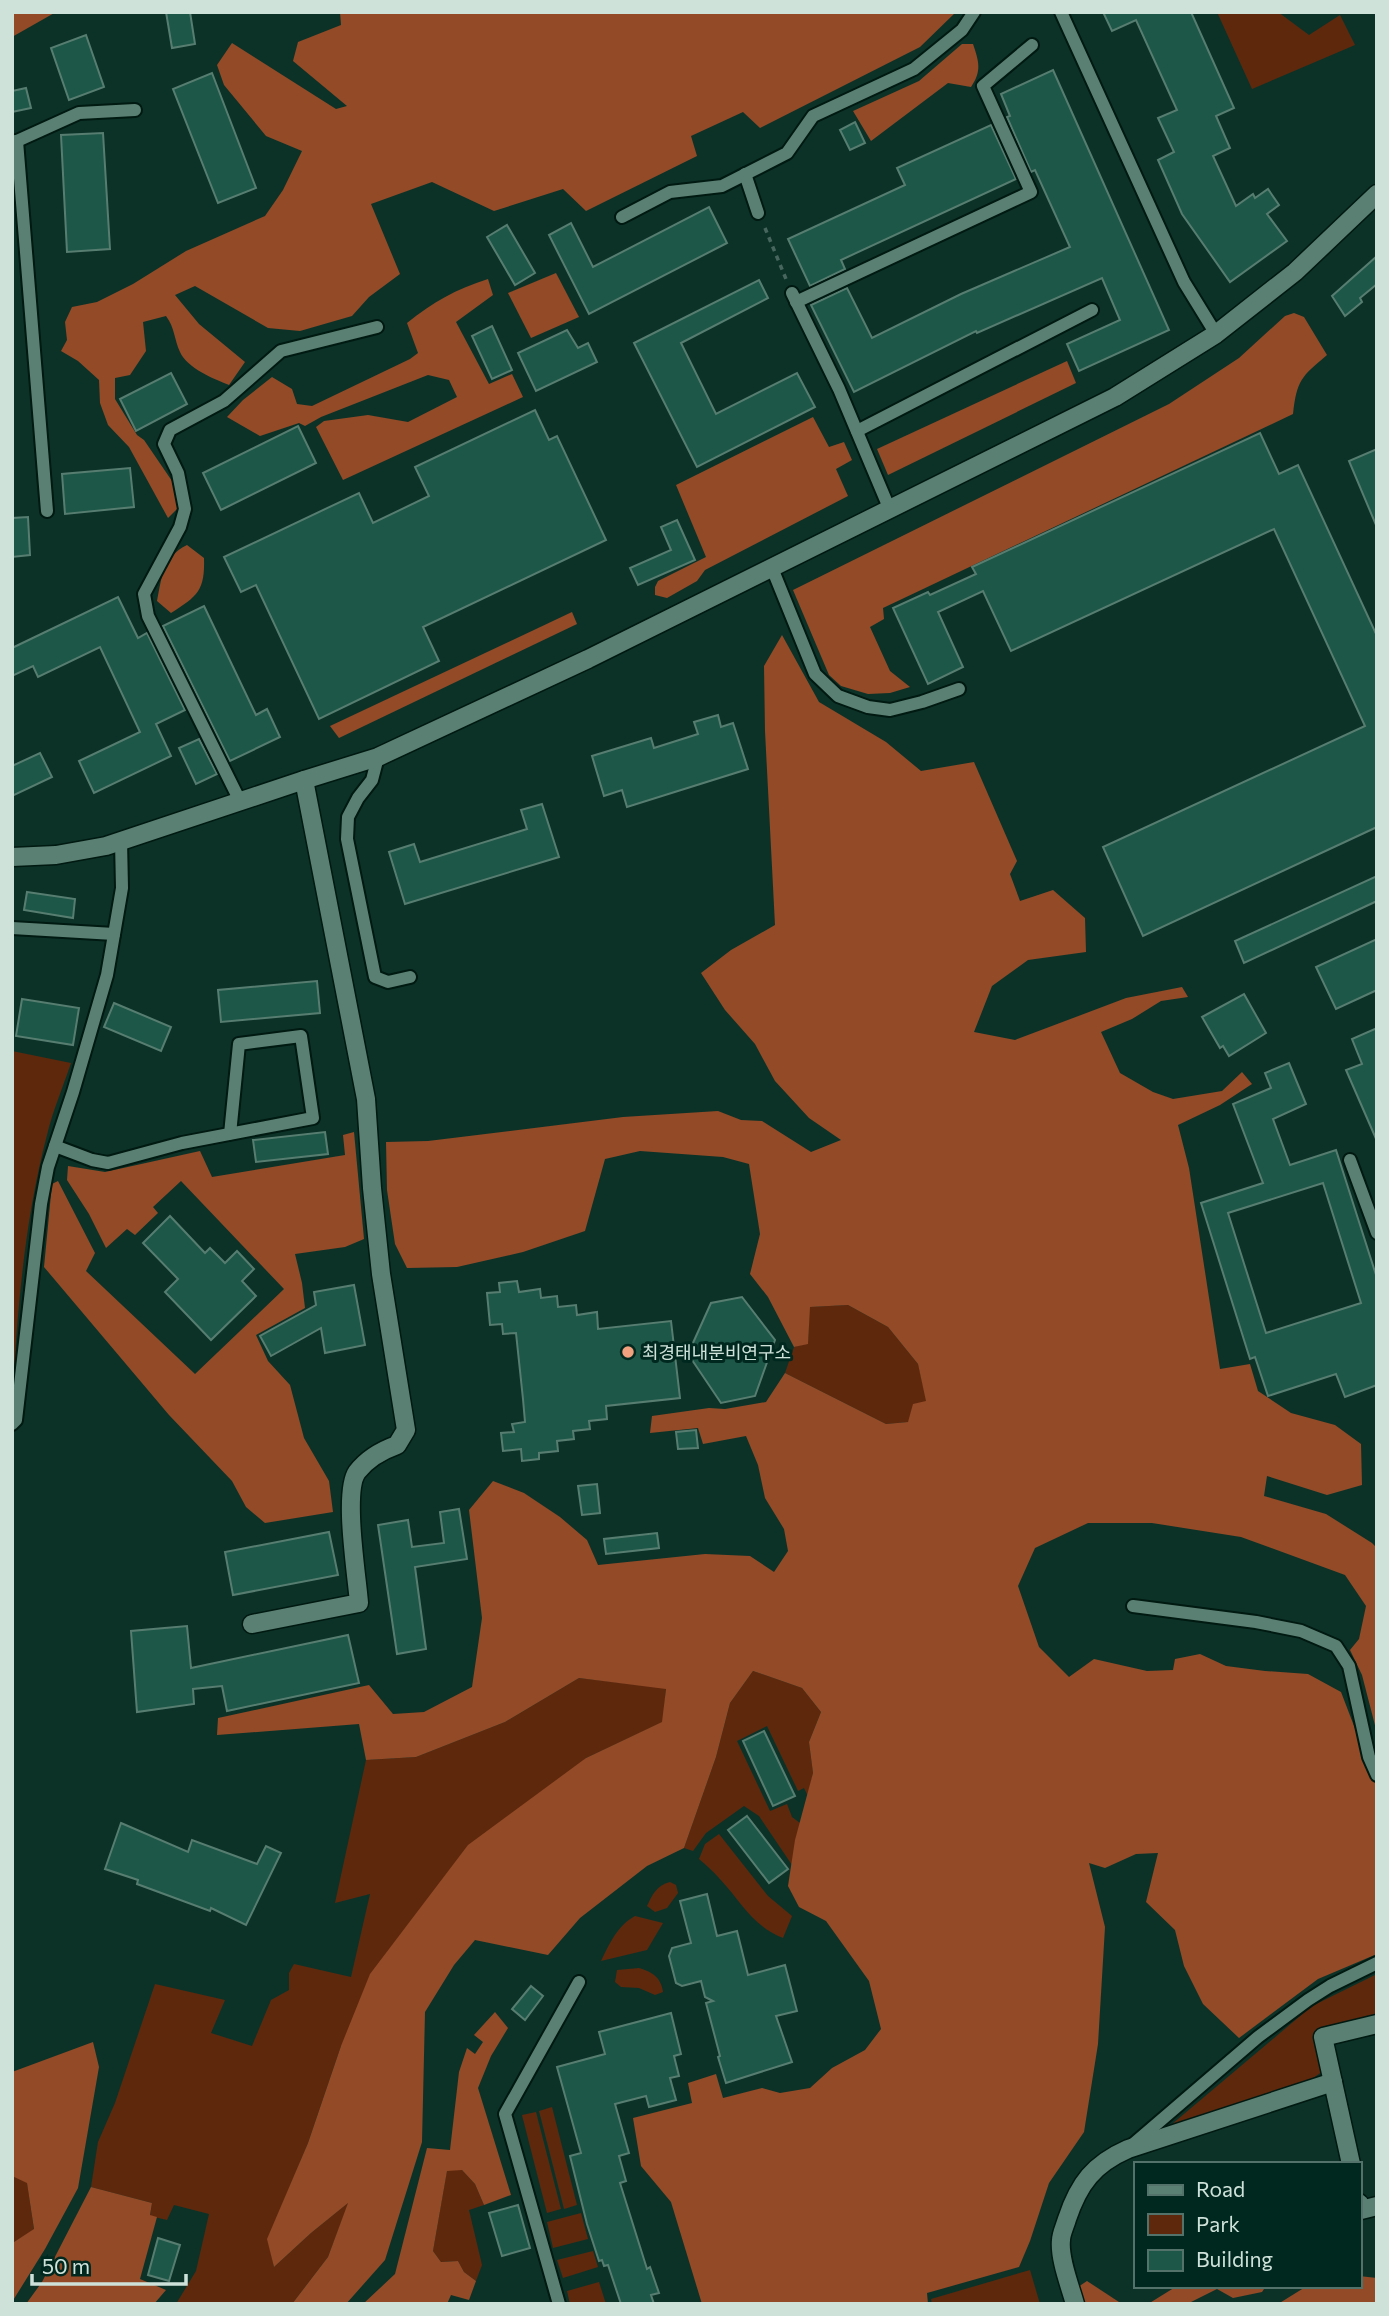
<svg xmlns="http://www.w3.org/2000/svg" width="1389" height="2316" viewBox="0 0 1389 2316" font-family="Commissioner,'Noto Sans KR',sans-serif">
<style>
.green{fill:#5e280d}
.forest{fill:#934a27}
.building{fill:#1d5747;stroke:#577d71;stroke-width:2;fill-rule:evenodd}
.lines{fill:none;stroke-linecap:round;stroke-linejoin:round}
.service-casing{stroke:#001911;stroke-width:16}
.minor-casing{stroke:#001911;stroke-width:21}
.tertiary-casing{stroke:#001911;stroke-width:21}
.path{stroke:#47675e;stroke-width:3.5;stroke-dasharray:5 5;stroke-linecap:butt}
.service{stroke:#5a8073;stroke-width:12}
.minor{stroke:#5a8073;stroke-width:18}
.tertiary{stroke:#5a8073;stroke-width:18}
.poi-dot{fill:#f1a17d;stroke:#01281e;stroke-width:2.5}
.labels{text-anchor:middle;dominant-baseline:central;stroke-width:6;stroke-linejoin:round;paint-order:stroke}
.poi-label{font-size:18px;fill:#cee2da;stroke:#01281e;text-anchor:start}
</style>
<rect width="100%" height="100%" fill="#0c3228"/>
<g class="green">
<path d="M1217 12H1278L1309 35 1340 15 1355 45 1252 89Z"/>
<path d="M12 1051 71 1063C63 1087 53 1110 47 1135 27 1211 19 1291 14 1370H12Z"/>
<path d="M848 1305 888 1327 918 1364 927 1401 908 1422 886 1424 785 1373 794 1347 808 1343 809 1307Z"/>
<path d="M753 1671 802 1688 821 1712 809 1742 813 1773 808 1796 804 1788 798 1791 767 1726 737 1741 770 1811 787 1804 792 1817 800 1823 792 1865 759 1816 744 1806 706 1833 693 1851 684 1848 716 1757 730 1703Z"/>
<path d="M579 1678 666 1688 663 1722 586 1758 341 2046 308 2143 268 2239 274 2267 311 2233 349 2202 328 2257 292 2304H176L196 2271 209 2214 174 2205 167 2220 150 2216 152 2203 91 2187 98 2142 115 2103 155 1984 225 2000 211 2033 252 2046 271 2000 289 1990V1973L294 1964 351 1977 370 1894 335 1903 366 1760 416 1757 505 1722Z"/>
<path d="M719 1834 768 1896 792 1916 783 1938C752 1926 741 1901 719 1878 713 1871 706 1865 699 1859L705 1844Z"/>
<path d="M670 1882 676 1885 678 1893 667 1908 655 1912 647 1906C652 1895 657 1885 670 1882Z"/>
<path d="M635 1916 663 1923 647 1950 601 1961C610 1943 617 1926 635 1916Z"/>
<path d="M639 1968C652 1972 661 1977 663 1992L655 1995 639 1988 621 1987 615 1982 617 1970Z"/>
<path d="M1377 1974V2015L1317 2032 1323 2071 1312 2079 1165 2130 1312 2006Z"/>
<path d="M552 2107 577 2205 564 2209 539 2111Z"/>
<path d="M536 2112 561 2209 547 2213 522 2115Z"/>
<path d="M447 2170H462L475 2184 484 2205 469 2210 482 2265 476 2281 464 2272 458 2261 441 2262 433 2251Z"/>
<path d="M12 2176 27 2182 34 2230 14 2242 12 2241Z"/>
<path d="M581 2213 588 2239 553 2248 547 2222Z"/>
<path d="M593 2251 598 2267 563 2278 557 2260Z"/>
<path d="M1030 2270 1040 2304H932L931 2299Z"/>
<path d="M599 2282 606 2304H570L567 2291Z"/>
</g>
<g class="forest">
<path d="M12 12H56L12 37Z"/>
<path d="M340 12H956L920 47 760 128 743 112 691 136 697 156 586 211 563 189 494 211 432 182 371 204 400 274 369 297 352 316 300 331 268 328 195 286 175 295 199 324 245 362 229 385C214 379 187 368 180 352 174 339 175 328 166 316L143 322 146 351 130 375 115 378V399L137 435 144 440 172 481 181 505 168 518 129 447 108 425 100 403 99 380 78 361 61 351 67 340 65 322 72 307 97 302 133 284 186 251 265 216 283 190 302 151 266 136 224 85 217 65 232 43 336 109 347 106 293 61 298 42 341 25Z"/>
<path d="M962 44H973C979 62 982 71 971 87L948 83 871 141 853 111 919 81Z"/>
<path d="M556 273 579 317 531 338 508 293Z"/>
<path d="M488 279 493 295 456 322 489 384 512 374 523 397 343 480 316 427 324 421 368 415 408 422 457 397 449 380 428 375 321 417 305 426 299 423 260 436 227 417 243 400 272 377 292 389 297 404 312 406 410 359 418 353 407 323C433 302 456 289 488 279Z"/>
<path d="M1294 313 1304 317 1327 355C1301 377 1297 380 1293 414L883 608 884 619 870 627 890 671 910 687 890 693 868 694 841 686 829 675 793 590 1169 404 1239 358 1285 316Z"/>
<path d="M1067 361 1076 383 888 475 877 449Z"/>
<path d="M813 417 829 447 844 442 852 460 836 469 848 496 705 570 697 581 667 598 655 595V587L658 581 706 557 676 485Z"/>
<path d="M187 545 204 558C205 590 198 596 171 613L157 601C162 576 163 557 187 545Z"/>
<path d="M572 612 577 624 339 738 330 726Z"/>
<path d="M782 635 819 702 886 742 921 771 974 762 1017 861 1010 874 1020 901 1053 890 1085 918 1086 952 1028 960 992 986 974 1032 1015 1040 1126 998 1182 987 1188 997 1161 1001 1132 1019 1101 1032 1120 1073 1153 1092 1173 1099 1222 1091 1242 1072 1252 1084 1220 1105 1178 1125 1189 1168 1220 1369 1250 1364 1258 1391 1291 1413 1335 1425 1361 1444 1362 1485 1327 1495 1267 1476 1264 1496 1326 1514 1372 1543 1377 1548V1733L1362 1675 1350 1650 1359 1639 1366 1606 1345 1575 1241 1537 1152 1523H1088L1035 1548 1018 1586 1039 1647 1069 1677 1094 1659 1147 1671 1173 1670 1175 1659 1200 1654 1226 1666 1265 1671 1308 1674 1341 1692 1377 1786V1954L1318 1979 1239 2038 1203 2004 1184 1966 1175 1930 1146 1902 1158 1853 1136 1854 1105 1868 1089 1863 1105 1927 1098 2044 1084 2132 1049 2183 1030 2241 1019 2267 927 2293 928 2304H702L671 2202 641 2166 633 2118 692 2103 688 2083 716 2074 723 2098 762 2088 780 2093 810 2088 832 2068 865 2050 881 2029 869 1981 826 1921 799 1907 788 1886 795 1840 813 1773 809 1742 821 1712 802 1688 753 1671 730 1703 716 1757 684 1848 647 1866 580 1918 548 1955 475 1940 454 1965 425 2012 422 2142 385 2260 346 2304H292L328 2257 348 2203 311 2233 274 2267 267 2239 308 2143 341 2046 370 1974 468 1845 586 1758 662 1722 666 1689 579 1678 505 1722 416 1757 366 1760 359 1724 217 1735 218 1718 369 1685 393 1714 424 1712 472 1687 482 1618 469 1510 493 1481 524 1493 560 1517 587 1540 598 1565 705 1554 750 1556 774 1572 788 1551 784 1529 765 1498 758 1465 746 1436 703 1444 698 1428 650 1433 652 1416 709 1408 725 1409 766 1402 785 1373 886 1424 908 1422 913 1404 926 1401 918 1364 888 1327 848 1305 810 1307 808 1344 794 1347 768 1297 750 1274 760 1234 749 1164 723 1157 640 1151 605 1159 585 1231 523 1252 457 1267 407 1268 395 1244 387 1190 386 1142 428 1141 623 1117 718 1111 741 1120 762 1121 811 1152 841 1140 809 1118 775 1081 755 1044 725 1010 701 973 731 950 775 925 765 731 764 666Z"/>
<path d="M354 1132 364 1239 345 1247 295 1254 302 1283 305 1308 256 1335 268 1361 290 1385 304 1438 329 1481 333 1512 265 1523 246 1507 232 1481 169 1415 44 1267 52 1184 58 1181 95 1253 86 1271 195 1374 284 1289 181 1181 153 1207 158 1213 135 1235 127 1229 106 1248 89 1214 67 1180 68 1166 105 1172 200 1151 212 1177 345 1155 343 1135Z"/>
<path d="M495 2012 508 2028 491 2056 478 2088 511 2195 484 2205 475 2184 462 2170 447 2171 433 2251 441 2262 458 2261 464 2272 476 2281 469 2300 451 2295 447 2304H363L395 2274 427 2148 450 2150 459 2072 467 2048 475 2054 483 2042 474 2035Z"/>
<path d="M93 2042 99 2067 78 2188 45 2249 12 2302V2241L14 2242 34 2229 27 2183 12 2176V2072Z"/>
<path d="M91 2187 152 2203 150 2215 157 2217 140 2279 166 2290 154 2304H26L42 2282Z"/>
<path d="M1359 2276 1377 2278V2304H1278L1307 2286H1359Z"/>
<path d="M1087 2281 1119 2302V2304H1086L1078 2287Z"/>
<path d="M1177 2286H1266L1262 2292 1233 2298 1217 2289 1187 2304H1148Z"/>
</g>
<g class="building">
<path d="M166 12H190L195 44 172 48Z"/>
<path d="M1103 12H1191L1234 108 1216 116 1230 148 1213 156 1236 206 1253 194 1255 198 1268 189 1279 205 1267 214 1287 241 1230 282 1182 214 1158 160 1174 152 1158 118 1177 110 1136 20 1112 31Z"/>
<path d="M86 35 104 87 69 100 51 48Z"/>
<path d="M1053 70 1169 330 1079 371 1067 344 1120 320 1102 278 977 333 976 331 854 392 811 305 847 288 872 338 961 294 1070 247 1035 170 1031 172 1007 117 1010 116 1001 94Z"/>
<path d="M212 73 256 188 218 203 173 89Z"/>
<path d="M26 88 31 108 12 112V91Z"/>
<path d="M855 122 865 143 850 150 840 130Z"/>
<path d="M991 125 1016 179 841 260 845 269 810 286 788 239 905 185 897 168Z"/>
<path d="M103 133 110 249 67 252 61 135Z"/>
<path d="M709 207 727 243 589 314 549 235 571 223 593 267Z"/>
<path d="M507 225 535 273 515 285 487 237Z"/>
<path d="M1377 256V284L1360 298 1362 302 1345 316 1332 296Z"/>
<path d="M759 280 768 298 681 343 716 414 797 373 815 407 697 467 634 343Z"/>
<path d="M492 326 512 370 492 379 472 336Z"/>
<path d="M567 330 578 348 588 343 597 362 536 391 518 353Z"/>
<path d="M171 373 187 404 136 431 120 399Z"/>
<path d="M535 410 549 440 557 436 606 540 423 627 439 661 319 719 256 585 241 592 224 557 359 493 373 523 429 496 415 467Z"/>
<path d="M298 426 316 463 221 510 203 473Z"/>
<path d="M1260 433 1279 474 1298 465 1377 636V827L1143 936 1103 847 1365 726 1274 529 1011 651 983 591 938 612 963 667 928 684 893 608 928 592 930 595 976 574 972 567Z"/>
<path d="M1377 449V525H1376L1349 461Z"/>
<path d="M130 468 134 507 65 514 62 474Z"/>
<path d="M28 517 30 555 12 557V518Z"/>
<path d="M677 520 695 560 638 585 630 568 671 550 661 527Z"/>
<path d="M118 597 138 638 147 633 185 710 156 724 171 756 94 793 79 761 140 732 100 647 38 677 33 666 12 676V648Z"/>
<path d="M204 606 256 715 267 709 280 737 230 761 163 626Z"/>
<path d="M718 715 721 727 733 723 748 769 627 807 622 790 604 796 592 756 651 738 654 748 698 734 694 722Z"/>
<path d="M199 739 217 774 196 784 179 748Z"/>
<path d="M40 753 52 777 12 796V766Z"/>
<path d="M542 804 559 857 405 904 389 852 414 844 420 862 527 829 521 810Z"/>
<path d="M1377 876V901L1244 963 1235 941Z"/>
<path d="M27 892 75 899 73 918 24 910Z"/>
<path d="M1377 939V990L1336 1009 1316 967Z"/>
<path d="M317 981 320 1013 221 1022 218 990Z"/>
<path d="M1244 994 1266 1033 1229 1056 1223 1046 1220 1048 1202 1017Z"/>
<path d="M22 999 79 1008 73 1045 16 1036Z"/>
<path d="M114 1003 171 1027 161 1051 104 1027Z"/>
<path d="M1377 1028V1141L1346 1070 1362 1064 1352 1039Z"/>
<path d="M1289 1063 1306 1104 1273 1119 1290 1165 1336 1150 1377 1278V1385L1345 1397 1336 1374 1268 1396 1255 1357 1250 1359 1201 1203 1263 1183 1233 1104 1271 1088 1265 1073ZM1323 1183 1361 1303 1266 1333 1228 1213Z"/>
<path d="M325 1132 328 1154 256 1162 253 1140Z"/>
<path d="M170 1216 205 1253 210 1248 225 1263 237 1251 254 1269 242 1281 256 1296 211 1340 165 1292 178 1279 143 1243Z"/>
<path d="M517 1281 519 1292 540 1289 541 1298 557 1296 558 1307 576 1305 577 1315 597 1312 598 1329 671 1321 680 1398 606 1406 607 1419 589 1421 590 1429 573 1431 574 1439 557 1441 558 1451 539 1453V1459L522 1461 521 1449 503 1451 501 1433 514 1432 512 1424 525 1422 523 1399 516 1333 503 1334 502 1324 490 1325 487 1293 500 1292 499 1283Z"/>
<path d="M354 1285 365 1345 325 1353 321 1328 271 1356 260 1336 316 1305 314 1292Z"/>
<path d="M742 1297 775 1340 755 1396 721 1403 688 1354 711 1303Z"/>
<path d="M696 1430 698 1448 678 1449 676 1432Z"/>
<path d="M597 1484 600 1513 582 1515 578 1486Z"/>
<path d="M459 1509 467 1559 415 1567 426 1649 397 1654 378 1525 408 1520 412 1547 444 1543 440 1512Z"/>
<path d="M329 1532 338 1575 233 1595 225 1552Z"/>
<path d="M657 1533 659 1548 606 1554 604 1539Z"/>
<path d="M187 1626 191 1668 348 1635 359 1683 227 1711 222 1686 193 1689 194 1704 137 1712 131 1631Z"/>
<path d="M764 1731 795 1796 773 1806 743 1741Z"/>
<path d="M747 1816 788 1869 769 1883 728 1830Z"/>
<path d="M121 1823 188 1852 192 1840 257 1864 266 1846 281 1853 246 1925 211 1908 210 1911 137 1884 138 1880 105 1869Z"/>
<path d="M707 1894 717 1936 737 1931 748 1975 785 1965 797 2011 776 2016 792 2062 726 2083 718 2057 720 2056 706 2003 713 2001 705 1997 701 1981 682 1986 676 1983 669 1956 672 1948 691 1943 680 1901Z"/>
<path d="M531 1986 543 1996 525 2020 512 2009Z"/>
<path d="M671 2013 681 2054 674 2056 679 2076 670 2078 676 2100 649 2107 646 2096 615 2104 629 2153 619 2156 626 2181 620 2183 647 2269 650 2267 659 2293 651 2295 654 2304H621L608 2265 604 2266 602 2260 599 2261 587 2224 570 2156 581 2153 557 2067 605 2054 599 2032Z"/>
<path d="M518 2205 530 2248 502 2256 489 2213Z"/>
<path d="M158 2238 180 2245 169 2281 148 2275Z"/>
</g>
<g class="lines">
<g class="service-casing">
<g id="service">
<path d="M1061 12 1184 282 1216 334"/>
<path d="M17 141 79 113 135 110"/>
<path d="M12 142 17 141 47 511"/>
<path d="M745 174 758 213"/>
<path d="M622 217 670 192 722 186 787 153 813 116 914 69 962 30 974 12"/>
<path d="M792 293 839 389 890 510"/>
<path d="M796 302 1031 192 983 86 1032 45"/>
<path d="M857 431 1092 310"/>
<path d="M772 568 815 674 838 696 868 707 890 710 922 702 959 689"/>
<path d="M378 757 372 780 358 798 348 817 347 839 375 977 388 982 410 977"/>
<path d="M240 801 148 616 144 594 180 527 185 509 178 473 164 444 170 430 224 401 281 351 377 327"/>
<path d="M12 928 114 934"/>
<path d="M55 1146 92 1160 108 1163 182 1143 313 1118 301 1036 239 1044 230 1134"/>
<path d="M1350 1160 1377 1233"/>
<path d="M12 1424 16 1420 41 1204 48 1167 73 1092 107 975 122 888 121 841"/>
<path d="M1133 1606 1256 1622 1301 1631 1336 1646 1349 1666 1369 1757 1377 1775"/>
<path d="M1131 2146 1258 2037 1308 2000 1330 1986 1377 1963"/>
<path d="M559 2304 505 2114 579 1982"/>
</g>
</g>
<g class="minor-casing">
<g id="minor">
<path d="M252 1624 359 1603C357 1576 343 1492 357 1472 367 1459 383 1450 397 1445L406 1430 381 1274 372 1188 366 1099 304 780"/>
<path d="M1351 2164 1323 2037 1377 2024"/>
<path d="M1359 2203 1361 2210 1377 2206"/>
<path d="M1075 2304C1070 2286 1059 2258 1061 2240 1061 2234 1065 2226 1067 2219 1079 2183 1094 2164 1128 2149L1333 2082"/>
</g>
</g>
<g class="tertiary-casing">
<path id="tertiary" d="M12 857 56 855 106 846 304 780 378 757 588 659 1115 397 1216 334 1295 272 1377 194"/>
</g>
<path class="path" d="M765 228 786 279"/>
<use href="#service" class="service"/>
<use href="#minor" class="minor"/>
<use href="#tertiary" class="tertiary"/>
</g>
<circle class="poi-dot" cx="628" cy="1352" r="7"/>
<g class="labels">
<g class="poi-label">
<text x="642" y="1352">최경태내분비연구소</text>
</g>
</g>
<rect width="1389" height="2316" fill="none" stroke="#cee2da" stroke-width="28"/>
<rect x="1134" y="2162" width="228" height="126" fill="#01281e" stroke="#537269" stroke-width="2"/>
<rect x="1148" y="2185" width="35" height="10" fill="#5a8073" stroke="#537269" stroke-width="2"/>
<text x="1196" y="2197" font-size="21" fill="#cee2da">Road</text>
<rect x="1148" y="2214" width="35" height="21" fill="#5e280d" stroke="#537269" stroke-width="2"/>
<text x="1196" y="2232" font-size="21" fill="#cee2da">Park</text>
<rect x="1148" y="2250" width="35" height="21" fill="#1d5747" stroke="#537269" stroke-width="2"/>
<text x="1196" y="2267" font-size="21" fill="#cee2da">Building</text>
<path d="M32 2274v10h154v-10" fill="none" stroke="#cee2da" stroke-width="3.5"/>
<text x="42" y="2274" font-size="21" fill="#cee2da" stroke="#01281e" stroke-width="5" paint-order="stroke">50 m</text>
</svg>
